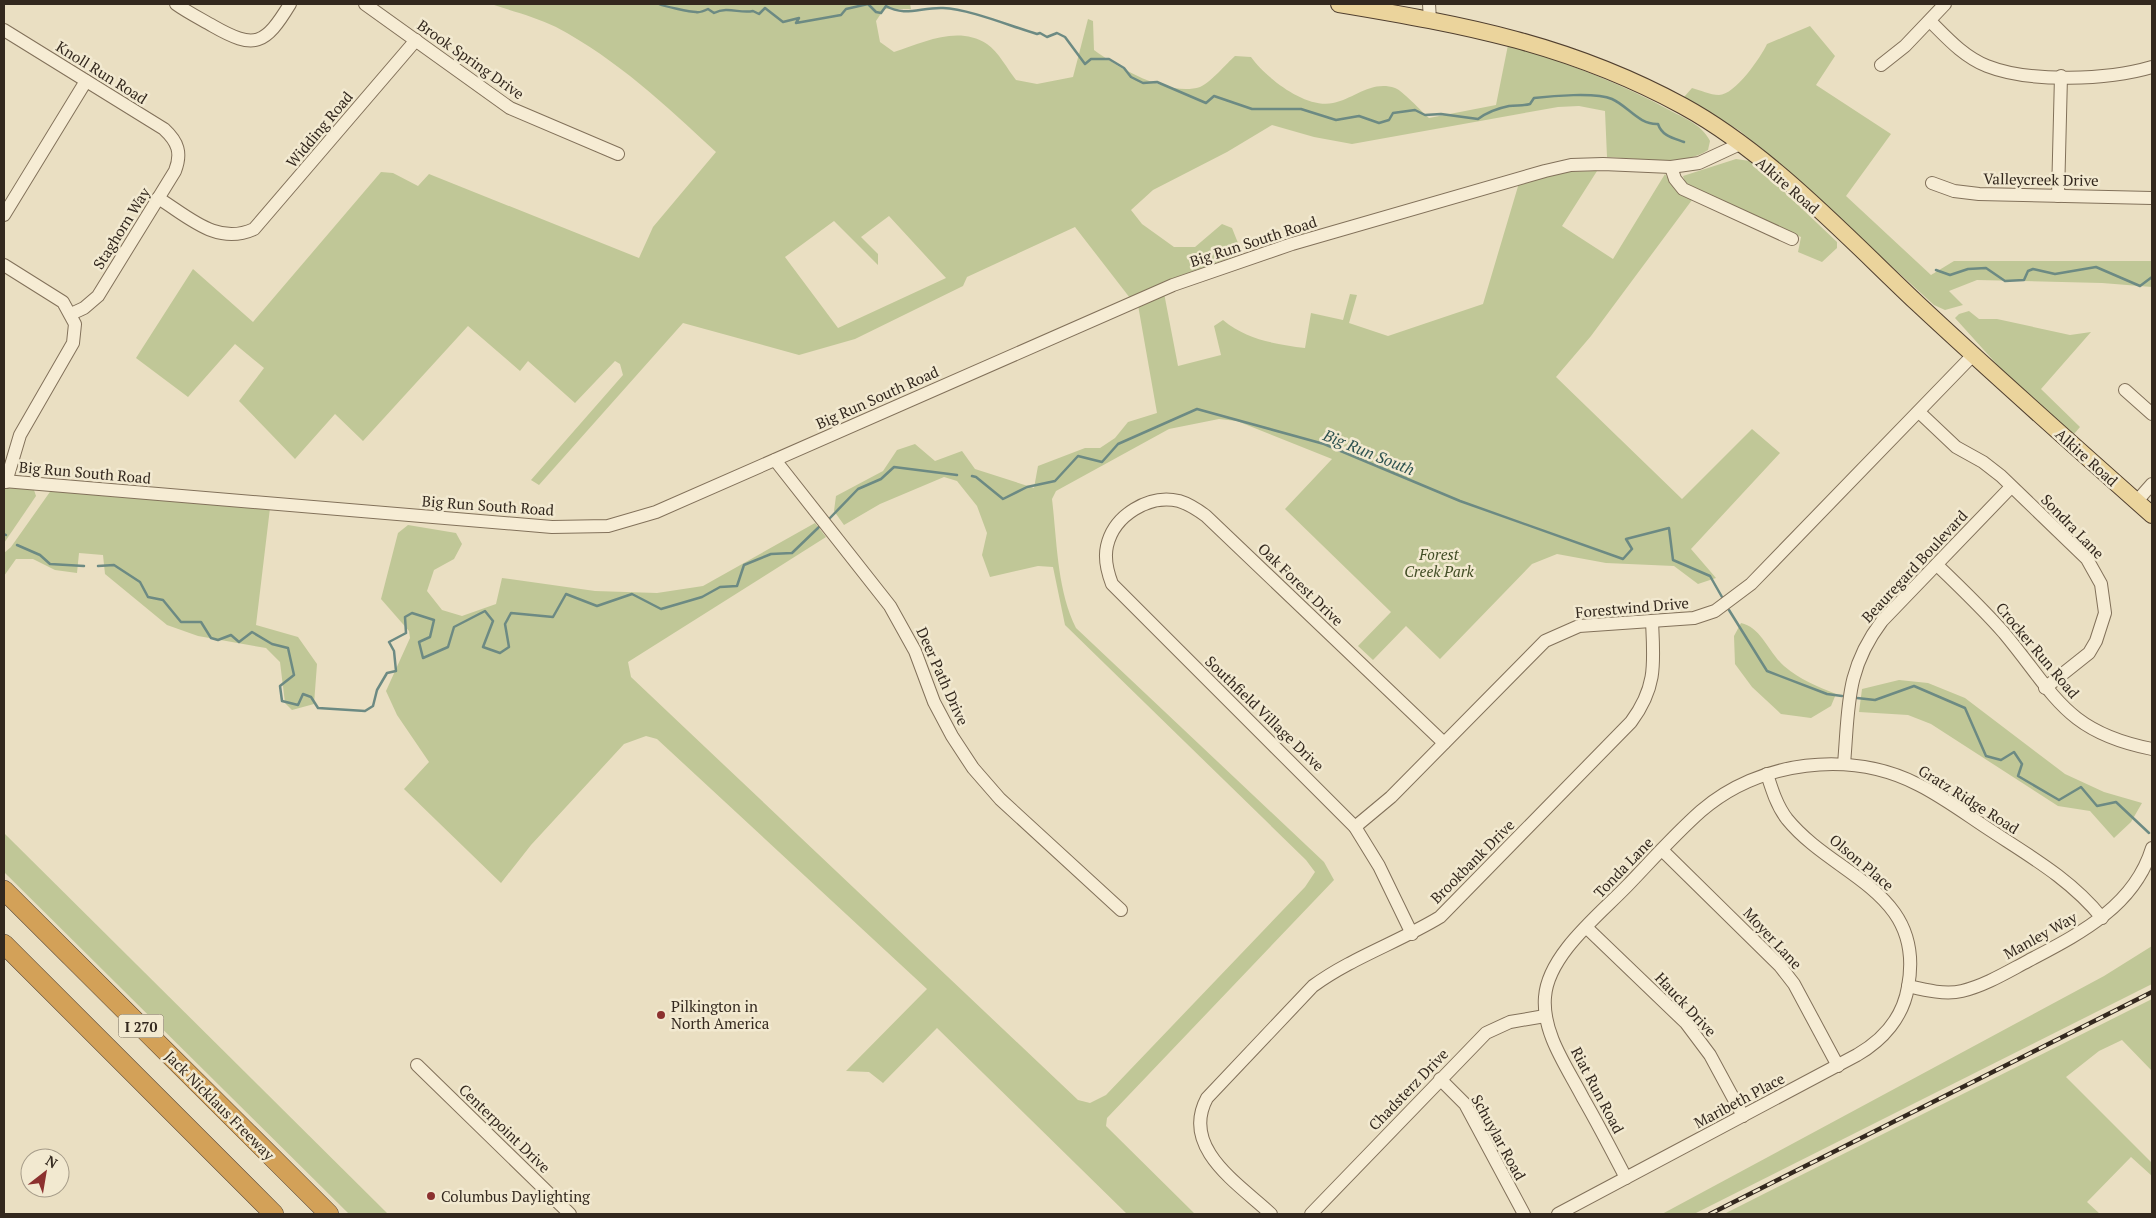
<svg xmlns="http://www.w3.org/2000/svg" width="2156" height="1218" viewBox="0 0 2156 1218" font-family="'PT Serif',serif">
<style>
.green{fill:#c0c797;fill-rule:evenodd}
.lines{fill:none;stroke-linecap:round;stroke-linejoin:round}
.stream{stroke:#6c8a83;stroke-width:2.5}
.minor-casing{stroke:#82715a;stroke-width:14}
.major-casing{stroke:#503f2f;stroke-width:18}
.highway-casing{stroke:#503f2f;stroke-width:20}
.minor{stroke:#f6ecd4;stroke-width:12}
.major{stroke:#ebd49c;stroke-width:16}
.highway{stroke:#d3a158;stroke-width:19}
.rail-casing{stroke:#33281e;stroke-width:4.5}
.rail{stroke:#f2e9d0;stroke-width:2.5;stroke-dasharray:8;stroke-linecap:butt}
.poi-dot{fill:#8c312f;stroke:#f2e9d0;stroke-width:2}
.labels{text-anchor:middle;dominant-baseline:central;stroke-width:5;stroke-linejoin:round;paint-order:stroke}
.shield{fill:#f2e9d0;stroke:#6c6253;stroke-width:1}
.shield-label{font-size:14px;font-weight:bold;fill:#33281e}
.street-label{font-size:15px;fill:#33281e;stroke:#f2e9d0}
.park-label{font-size:15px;font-style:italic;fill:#434e26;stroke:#f2e9d0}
.poi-label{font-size:15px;fill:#33281e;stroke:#f2e9d0;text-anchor:start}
.water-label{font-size:16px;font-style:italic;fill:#2e5250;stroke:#f2e9d0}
</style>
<rect width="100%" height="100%" fill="#eadfc2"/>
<g class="green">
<path d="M491 4H910L911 9H884L876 21 880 42 894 52C923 43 957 25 987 44 998 51 1008 70 1016 80L1037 84 1073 77 1088 19 1093 21 1094 50C1118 68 1169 97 1200 87 1210 83 1227 63 1235 56L1251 57C1266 78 1306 109 1333 103 1354 99 1371 80 1395 88 1403 91 1421 111 1429 118L1496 105 1508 45C1565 62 1619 82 1671 111 1686 119 1702 125 1710 141L1708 150C1684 167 1635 158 1607 157L1605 111 1579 106 1558 107 1352 144 1314 137 1272 125 1227 152 1153 190 1131 210 1142 224 1174 247H1195L1222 224 1232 228 1238 243 1235 256 1174 278 1130 298 1075 227 967 277 963 286 855 339 799 355 683 323 539 485 531 480 623 375 620 364 615 361 575 403 528 361 520 371 468 326 363 441 335 414 295 459 239 401 264 368 235 344 188 397 136 358 193 269 253 322 381 172 393 173 418 186 429 174 639 258 653 227 716 152C665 105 618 60 556 27 536 17 512 11 491 4ZM889 216 946 278 838 328 785 257 834 221 878 265V254L861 237Z"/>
<path d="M1810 26 1835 56 1816 85 1891 134 1846 196 1931 275 1954 261H2152V287L2102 283 1977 280 1949 291 1963 305 1945 310 1934 305 1776 161 1740 131 1684 97 1692 88C1700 90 1710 95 1719 95 1735 95 1761 57 1767 44Z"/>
<path d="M1736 159 1750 161 1757 166 1837 242V248L1822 262 1798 252 1801 237 1686 185 1683 176Z"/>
<path d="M1597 171 1562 226 1613 259 1665 174 1677 192 1692 200 1591 336 1556 377 1682 499 1752 429 1780 453 1691 549 1716 578 1698 584 1674 566 1606 563 1557 554 1532 564 1440 659 1406 626 1373 660 1358 646 1391 612 1285 509 1332 459 1237 421 1219 419 1169 429 1056 491 1052 499C1057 541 1057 590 1076 628L1324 862 1334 880 1107 1118 1106 1126 1195 1214H1127L937 1028 883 1083 869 1072 846 1071 927 989 657 739 646 736 624 744 531 845 501 883 404 789 429 762 397 715 386 691 410 638 409 631 381 599 398 533 408 525 456 533 462 544 454 559 434 570 427 591 442 610 462 616 496 604 502 578 595 591 657 593 703 586 815 523 826 537 628 662 631 677 1078 1100 1090 1103 1106 1095 1305 887 1315 872 1306 860 1065 625 1053 567 1038 566 990 577 982 555 987 533 977 506 957 481 944 477 880 504 844 525 834 511 836 496 883 471 897 450 915 444 935 461 962 451 975 469 1034 488 1038 466 1085 448H1100L1115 438 1128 422 1157 413 1138 305 1164 293 1178 366 1221 355 1214 326 1223 320C1247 340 1275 344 1305 348L1311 313 1343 320 1350 294 1357 295 1349 323 1388 336 1483 304 1519 183 1557 172Z"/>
<path d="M1969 311 1979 319H1997L2070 335 2091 332 2041 389 2080 427 2074 434 2001 369 1955 318 1959 314Z"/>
<path d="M4 487 34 490 36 496 4 543Z"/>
<path d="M52 489 270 508 256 625 298 637 317 664 314 704 292 710 285 703 280 662 266 648 198 636 167 625 105 574 103 555 79 553 77 573 55 570 33 559H16L4 576V553L11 547Z"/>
<path d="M1741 623C1761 627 1769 653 1784 666 1801 680 1816 686 1836 694L1831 706 1811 718 1781 714 1752 687 1735 664 1734 636Z"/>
<path d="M1899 680 1928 683 1965 698 2065 774 2104 792 2142 803 2131 822 2114 838 2090 811 2058 806 1931 724 1908 715 1859 712 1862 689Z"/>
<path d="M4 833 388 1214H349L4 872Z"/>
<path d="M2152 946V984L1694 1214H1662L2104 976Z"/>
<path d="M2152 999V1071L2122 1040 2099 1051 2066 1077 2152 1163V1176L2131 1157 2087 1202 2100 1214H1724Z"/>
</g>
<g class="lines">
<g class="stream">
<path d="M659 4C663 6 690 12 696 12 700 13 704 11 708 9L714 13C728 6 740 14 753 11L759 14 765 8 783 22 799 18 796 23 841 15 846 9 868 4 876 12 881 13 886 6C905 17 921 7 943 8 969 9 1010 26 1037 34L1040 33 1047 37 1057 33 1065 37 1085 64 1091 59H1109L1124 68 1131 77 1143 83 1157 82 1206 103 1214 96 1252 109H1301L1336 120 1359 116 1379 123 1389 120 1393 113 1415 110 1425 115 1441 114 1478 119C1486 113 1499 108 1509 106 1517 105 1523 106 1530 104L1534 98C1551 96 1596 92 1612 99 1628 106 1639 125 1658 124 1662 136 1673 138 1684 142"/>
<path d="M1936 270 1950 275 1968 269 1986 268 2005 281 2024 280 2028 271 2033 269 2055 274 2096 267 2140 286 2152 277"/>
<path d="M972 476 976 477 1003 499 1027 487 1055 481 1078 456 1102 462 1118 444 1197 409 1324 444 1460 501 1623 559 1632 549 1626 539 1669 528 1673 560 1710 576 1722 597"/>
<path d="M830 518 858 489 881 479 894 467 957 475"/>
<path d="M4 534 6 535"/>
<path d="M17 545 40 555 50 564 84 566"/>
<path d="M98 566 114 565 140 582 148 597 163 600 181 622H201L211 638 218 640 231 635 239 642 252 632 272 644 288 648 294 675 280 686 282 701 298 705 303 694 311 697 318 708 365 711 373 706 377 690 387 673 396 671 394 651 389 642 406 633 405 617 412 613 434 620 430 637 419 642 423 658 448 647 454 627 485 611 493 621 483 647 500 653 509 647 505 624 511 613 553 617 566 594 597 606 632 594 661 609 702 597 720 587 737 586 744 565 771 554 792 553 819 527"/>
<path d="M1729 610 1767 671 1827 694 1842 696"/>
<path d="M1857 698 1875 700 1914 686 1965 708 1986 756 2001 760 2014 752 2022 764 2018 776 2059 800 2081 787 2097 806 2116 802 2149 833"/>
</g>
<g class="minor-casing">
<g id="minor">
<path d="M176 4C187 12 201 19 213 26 255 50 265 45 290 4"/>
<path d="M365 4 510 108 618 154"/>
<path d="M1429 4 1430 20"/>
<path d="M1930 21C1947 38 1964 57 1987 66 2030 83 2108 80 2152 67"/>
<path d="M4 30 164 129C178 142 182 153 175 171L98 296 84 308 71 314"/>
<path d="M1881 65 1905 46 1945 4"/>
<path d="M1671 167 1675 179 1683 189 1792 239"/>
<path d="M1932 183 1954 191 1979 194 2152 198"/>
<path d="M2058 196 2061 76"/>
<path d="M158 198C189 217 217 246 254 229L416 40"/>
<path d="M4 215 86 81"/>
<path d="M4 265 63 302 75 324 73 343 20 435 6 482"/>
<path d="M2125 390 2152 414"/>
<path d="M1919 412 1956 447 1983 462 2001 476 2087 559 2101 584 2105 613 2096 641 2089 653 2045 688"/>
<path d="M775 460 890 606 915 651 934 702 952 736 973 768 1000 799 1121 910"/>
<path d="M4 481 552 527 608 526 656 512 1173 285 1292 244 1545 171 1571 165 1603 164 1671 167 1699 163 1740 144"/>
<path d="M2137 501 2152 484"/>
<path d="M1937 565C1960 587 1983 609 2004 633 2055 694 2065 732 2152 749"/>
<path d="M1844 764C1849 707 1845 670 1882 621L2011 487"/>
<path d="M1355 827 1391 797 1545 641 1579 626 1694 618 1715 611 1751 584 1974 354"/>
<path d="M1662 850 1780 966 1794 984 1838 1066"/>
<path d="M1587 928 1686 1023 1710 1055 1743 1116"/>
<path d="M1412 934 1379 866 1355 827 1112 584C1107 571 1104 559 1107 546 1114 515 1149 494 1179 501 1189 504 1198 510 1206 516L1444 743"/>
<path d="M1908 986C1925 990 1945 995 1962 991 1986 985 2007 972 2028 961 2079 934 2134 907 2152 848"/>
<path d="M417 1065 570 1214"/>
<path d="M1440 1079 1465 1104 1524 1214"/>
<path d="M1626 1178C1612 1151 1598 1124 1583 1098 1567 1067 1542 1033 1545 997 1548 955 1599 915 1627 886 1651 861 1675 834 1701 811 1759 761 1850 749 1919 785 1941 796 1963 812 1984 826 2026 854 2070 878 2102 918"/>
<path d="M1271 1214C1239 1184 1180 1148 1207 1098L1313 986C1351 958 1399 942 1440 917L1631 722C1657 687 1654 663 1652 622"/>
<path d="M1311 1214 1486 1033 1510 1022 1545 1016"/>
<path d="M1558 1214 1857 1055C1883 1040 1903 1017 1908 987 1926 891 1834 877 1787 819 1777 806 1772 790 1767 774"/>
</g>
</g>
<g class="major-casing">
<path id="major" d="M1339 4C1465 25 1569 44 1683 106 1769 153 1846 236 1917 303 1994 375 2073 445 2152 515"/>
</g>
<g class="highway-casing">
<g id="highway">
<path d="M4 890 329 1214"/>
<path d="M4 944 274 1214"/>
</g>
</g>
<use href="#minor" class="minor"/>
<use href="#major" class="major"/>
<use href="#highway" class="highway"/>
<g class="rail-casing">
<path id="rail" d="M1710 1214 2152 992"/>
</g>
<use href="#rail" class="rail"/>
</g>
<g class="poi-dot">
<circle cx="661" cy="1015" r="5"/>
<circle cx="431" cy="1196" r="5"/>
</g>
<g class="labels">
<rect class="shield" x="118.5" y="1014.5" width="45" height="23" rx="4"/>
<g class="shield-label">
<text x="141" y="1026">I 270</text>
</g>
<g class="street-label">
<text transform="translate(471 59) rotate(35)">Brook Spring Drive</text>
<text transform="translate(102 72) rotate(32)">Knoll Run Road</text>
<text transform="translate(319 129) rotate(-50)">Widding Road</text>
<text transform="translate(2041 179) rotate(1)">Valleycreek Drive</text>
<text transform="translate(1788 185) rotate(41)">Alkire Road</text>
<text transform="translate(121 228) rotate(-58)">Staghorn Way</text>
<text transform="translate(1253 241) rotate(-18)">Big Run South Road</text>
<text transform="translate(877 397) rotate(-24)">Big Run South Road</text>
<text transform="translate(2087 457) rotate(42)">Alkire Road</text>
<text transform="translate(85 472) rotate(5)">Big Run South Road</text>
<text transform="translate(488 505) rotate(4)">Big Run South Road</text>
<text transform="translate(2073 526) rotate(46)">Sondra Lane</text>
<text transform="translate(1914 566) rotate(-47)">Beauregard Boulevard</text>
<text transform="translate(1301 584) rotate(44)">Oak Forest Drive</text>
<text transform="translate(1632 607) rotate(-5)">Forestwind Drive</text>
<text transform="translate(2038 650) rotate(50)">Crocker Run Road</text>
<text transform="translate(943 676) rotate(66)">Deer Path Drive</text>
<text transform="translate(1265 713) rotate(44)">Southfield Village Drive</text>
<text transform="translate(1969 799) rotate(32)">Gratz Ridge Road</text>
<text transform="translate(1472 861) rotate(-45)">Brookbank Drive</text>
<text transform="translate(1862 862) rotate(40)">Olson Place</text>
<text transform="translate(1623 867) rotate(-46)">Tonda Lane</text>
<text transform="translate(2040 935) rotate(-29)">Manley Way</text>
<text transform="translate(1773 938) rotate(47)">Moyer Lane</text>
<text transform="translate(1686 1004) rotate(47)">Hauck Drive</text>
<text transform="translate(1408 1089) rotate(-46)">Chadsterz Drive</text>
<text transform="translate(1598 1090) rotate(62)">Riat Run Road</text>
<text transform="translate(1739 1100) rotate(-28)">Maribeth Place</text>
<text transform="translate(220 1105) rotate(45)">Jack Nicklaus Freeway</text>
<text transform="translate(505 1128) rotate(44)">Centerpoint Drive</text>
<text transform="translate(1499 1137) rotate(61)">Schuylar Road</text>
</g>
<g class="park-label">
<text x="1439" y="554">Forest<tspan x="1439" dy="17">Creek Park</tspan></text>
</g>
<g class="poi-label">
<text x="671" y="1006">Pilkington in<tspan x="671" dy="17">North America</tspan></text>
<text x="441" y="1196">Columbus Daylighting</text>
</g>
<g class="water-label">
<text transform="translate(1369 452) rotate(22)">Big Run South</text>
</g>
</g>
<rect width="2156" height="1218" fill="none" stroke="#33281e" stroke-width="10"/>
<g transform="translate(45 1173) rotate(31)"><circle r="24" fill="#f2e9d0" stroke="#a69c89"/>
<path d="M0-4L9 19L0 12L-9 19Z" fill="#8c312f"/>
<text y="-8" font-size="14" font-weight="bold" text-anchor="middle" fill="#33281e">N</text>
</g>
</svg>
